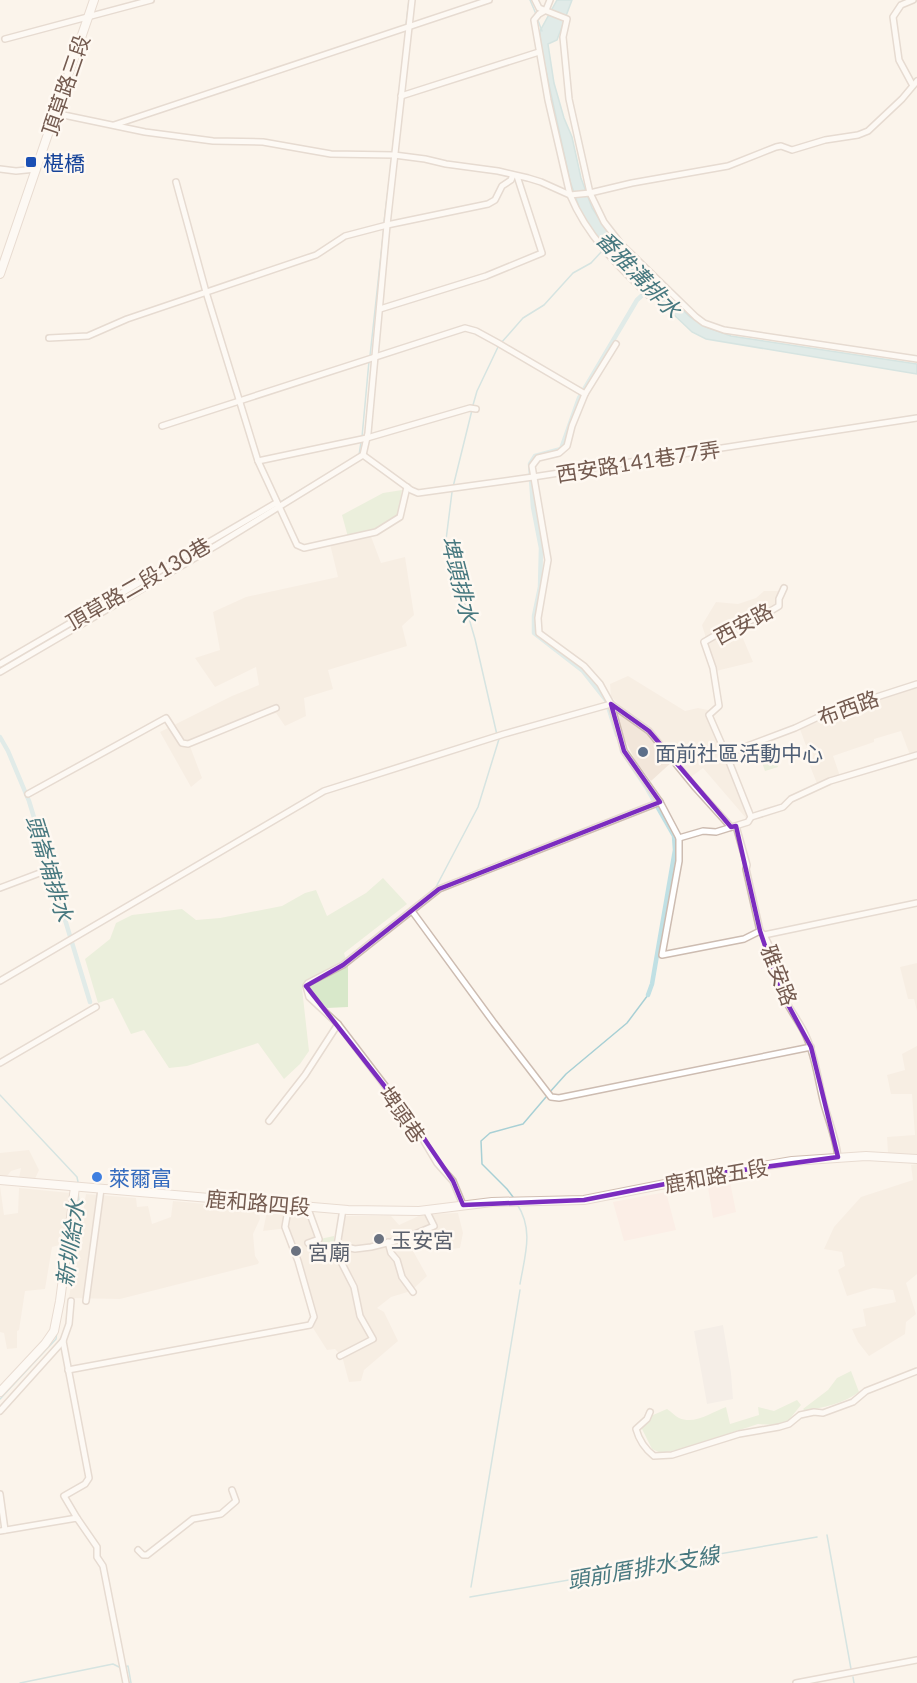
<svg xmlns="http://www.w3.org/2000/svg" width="917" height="1683" viewBox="0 0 917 1683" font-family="Lato,'Noto Sans TC',sans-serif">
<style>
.residential{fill:#f2e6da}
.commercial{fill:#fae6e0}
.industrial{fill:#ede7e3}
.green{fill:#d8e8ca}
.water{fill:#c0e0e4;stroke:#a8d0d5;stroke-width:1.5}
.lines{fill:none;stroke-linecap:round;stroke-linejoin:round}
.stream{stroke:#a8d0d5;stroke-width:1.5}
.canal{stroke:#c0e0e4;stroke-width:4.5}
.street-casing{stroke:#cdbcb1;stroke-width:8}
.secondary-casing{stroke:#d1beb2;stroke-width:10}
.street{stroke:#fff;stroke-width:5}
.secondary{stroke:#fff;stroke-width:8}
.marked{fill:none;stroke:#7b2cbf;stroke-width:4.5;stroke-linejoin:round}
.transit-dot{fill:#1a4fb4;stroke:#fef8f1;stroke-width:2}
.service-dot{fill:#5c6f8a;stroke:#fef8f1;stroke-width:2}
.shop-dot{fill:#3f7fe0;stroke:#fef8f1;stroke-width:2}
.worship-dot{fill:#6b7280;stroke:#fef8f1;stroke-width:2}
.labels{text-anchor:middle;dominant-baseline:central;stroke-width:5;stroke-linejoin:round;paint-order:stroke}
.street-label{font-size:21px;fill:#745b50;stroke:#fef8f1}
.transit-label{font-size:21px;fill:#164399;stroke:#fef8f1;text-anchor:start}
.service-label{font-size:21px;fill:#4e5e75;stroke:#fef8f1;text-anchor:start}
.shop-label{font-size:21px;fill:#366cbe;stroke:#fef8f1;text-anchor:start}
.worship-label{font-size:21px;fill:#5b616d;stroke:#fef8f1;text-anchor:start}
.water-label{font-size:22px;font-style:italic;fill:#47787f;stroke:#fef8f1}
</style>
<rect width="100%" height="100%" fill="#fbf4eb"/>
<g class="residential">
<path d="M370 534 381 563 405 557 414 615 402 626 407 646 328 670 333 689 304 698 306 716 285 726 276 713 188 741 202 778 191 787 160 732 232 696 259 685 256 667 215 687 195 658 220 650 213 612 246 597 338 577 330 544Z"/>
<path d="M764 591H781L775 608 736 622 753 662 716 671 702 625 716 602 738 604 756 598Z"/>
<path d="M628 676 685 711 698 708 713 711 716 729 748 814 746 818 703 768 691 777 674 760 651 781 635 760 625 740 618 717 619 705 611 696 610 684Z"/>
<path d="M917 686V753L910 755 901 731 874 739V742L833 756 840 776 818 786 806 756 809 754 800 729 852 708Z"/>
<path d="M917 963V1011L914 999H908L900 967Z"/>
<path d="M917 1046V1154L888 1153 887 1137 915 1135 912 1094H891L887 1075 905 1070 902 1054Z"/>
<path d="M29 1150 39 1170 34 1181 19 1178 21 1168 11 1171 7 1176H0V1153Z"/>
<path d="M917 1164V1274L906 1283 916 1314 906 1322 905 1334 869 1356 858 1342 852 1329 866 1326 863 1309 896 1302 893 1290 873 1288 847 1296 838 1270 845 1266 842 1252 824 1249 834 1227 861 1197 913 1180 911 1165Z"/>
<path d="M0 1186 4 1215 18 1213 19 1188 71 1193 67 1232 63 1244 52 1247 45 1289 25 1291 19 1330 17 1331V1348L7 1349 4 1333 0 1332Z"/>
<path d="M86 1194 136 1198 137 1207 148 1206 152 1224 171 1217 173 1201 259 1209 260 1219 253 1234 255 1256 259 1262 258 1264 120 1299 69 1298Z"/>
<path d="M267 1211 309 1213 318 1243 308 1246 309 1250 319 1244 326 1256 338 1250 345 1216H391L399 1225 423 1214 458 1213 463 1233 460 1248 441 1250 433 1230 408 1242 427 1276 411 1291 391 1297 377 1308 384 1312 398 1341 364 1370 361 1381 349 1382 342 1356 335 1349 327 1350 313 1328 316 1321 288 1228 263 1231Z"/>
</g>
<g class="commercial">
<path d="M729 1177 736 1212 713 1218 707 1181Z"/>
<path d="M666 1192 676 1230 624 1241 613 1202Z"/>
</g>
<path class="industrial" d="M723 1325 731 1373 733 1399 707 1404 694 1331Z"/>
<g class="green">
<path d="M402 490 397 518 381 528 348 537 342 515 383 493Z"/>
<path d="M770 743 778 767 765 771 757 748Z"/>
<path d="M383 878 407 904 344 953 348 966V1007L327 1008 312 994 310 986 302 988 309 1051 300 1064 284 1079 258 1043 187 1066 169 1068 144 1030 131 1034 113 998 98 1003 85 959 110 939 116 923 132 915 182 909 196 920 220 918 282 906 305 893 316 890 327 916 366 893Z"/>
<path d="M334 1236V1248L324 1252 320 1239Z"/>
<path d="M851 1371 859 1392C843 1404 824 1407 805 1411L803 1409 828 1390 837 1378Z"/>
<path d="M797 1400 801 1405 788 1421 774 1425 758 1424 682 1449 661 1453 652 1449 641 1427 653 1415 667 1409C672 1412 675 1416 679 1418 695 1425 712 1412 726 1407L730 1424 759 1415 758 1407 774 1411Z"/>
</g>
<path class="water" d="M557 0H572L557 40 548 44 554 83 564 118 572 137 581 178 592 208 616 245 690 317 706 327 731 336 917 364V374L706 339 692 332 632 275 602 244 581 213 570 181 541 48 540 31Z"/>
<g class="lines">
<g class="stream">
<path d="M530 0 536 14"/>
<path d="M537 18 542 31"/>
<path d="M406 25 409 0"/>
<path d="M392 154 406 30"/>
<path d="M384 222 392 158"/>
<path d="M501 343 523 318 544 305 573 273 591 263 603 250"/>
<path d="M370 356 384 227"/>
<path d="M473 405 477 391 498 347"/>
<path d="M362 437 369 361"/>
<path d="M359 455 361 442"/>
<path d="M453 487 472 410"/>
<path d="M452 492 446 540 475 639 497 735"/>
<path d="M279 503 311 484"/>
<path d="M0 668 177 564"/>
<path d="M436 887 478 807 499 739"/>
<path d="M549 1093 566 1074 627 1023 648 995"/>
<path d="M0 1095 77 1177 78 1182"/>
<path d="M513 1197 507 1189 482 1164 481 1141 490 1133 523 1124 546 1097"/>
<path d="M517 1204C534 1230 525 1255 520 1284"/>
<path d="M69 1262 79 1202 78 1190"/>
<path d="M0 1399 56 1339 57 1332"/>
<path d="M827 1535 851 1669"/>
<path d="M471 1587 520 1290"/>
<path d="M470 1597 817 1537"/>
<path d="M124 1667 128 1666 131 1683"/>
<path d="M853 1677 854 1683"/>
<path d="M20 1683 113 1664 119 1667"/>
</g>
<g class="canal">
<path d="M617 735 606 700 583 671 534 633V616L540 587 541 548 533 507 530 464 535 456 561 449 579 398 637 300 650 288"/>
<path d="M0 737 8 751 29 801 90 1002"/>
<path d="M622 751 646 787 674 836 675 850 652 984 648 995"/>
</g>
<g class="street-casing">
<g id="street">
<path d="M535 0 539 8 567 19 563 37 569 99 590 193 604 222 621 244 696 317 704 323 724 330 917 359"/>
<path d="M550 0 546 10 539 14 534 20 548 100 570 195C587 236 617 265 648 295"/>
<path d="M5 39 151 0"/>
<path d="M912 84 899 60 893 17 901 5 913 0"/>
<path d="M401 96 539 52"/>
<path d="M54 113 145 132 213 141 263 142 331 154 394 155 425 159 446 164 498 171 528 178 541 182 570 195 590 193 632 183 728 166 776 147 781 146 792 150 825 140 858 135 868 131 902 99 917 81"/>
<path d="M114 125 489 0"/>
<path d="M0 169 16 171 36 169"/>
<path d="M176 182 206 292 258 461 297 545 304 548 376 532 400 517 407 487"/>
<path d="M380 309 486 276 542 253 517 176"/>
<path d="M49 338 88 336 127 319 316 255 345 236 387 225 488 204 495 200 502 186 511 180 513 175"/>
<path d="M616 344 585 394 572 426 567 446 559 453 538 458 532 466 548 560 538 618 539 633 584 666 600 684 611 704 624 751 660 802 679 838V861L662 955 744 939 760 931"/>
<path d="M162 426 465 328 476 331 498 343 585 394"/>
<path d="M363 455 411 490 418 493 533 477 917 418"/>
<path d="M258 461 367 438 470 408 476 409"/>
<path d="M0 664 276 503"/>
<path d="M0 672 217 545 363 455 368 433 387 225 412 0"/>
<path d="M726 754 709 715 719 706 713 668 704 642 733 625 742 624 764 615 779 606V599L784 588"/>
<path d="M28 794 166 718 182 743 188 744 276 708"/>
<path d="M751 817 783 807 791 799 830 781 917 755"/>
<path d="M736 826 747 865 746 869 760 931C772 941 775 972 780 987 785 1005 799 1020 806 1036 816 1058 818 1081 824 1104 829 1122 836 1138 838 1157"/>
<path d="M679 838 703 831 716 832 748 822 751 817 726 754 795 728 827 713 917 684"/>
<path d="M0 888 53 868"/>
<path d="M412 911 494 1023 551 1097 559 1098 811 1047"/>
<path d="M764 935 917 903"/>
<path d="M0 981 324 791 504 734 611 704 649 731 694 786 731 827"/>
<path d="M338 1024 412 1121 437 1163 453 1181 463 1205"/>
<path d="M0 1063 96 1007"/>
<path d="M269 1121 305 1075 338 1024 309 997 306 986 308 983 343 965 439 889 660 802"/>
<path d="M307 1206 319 1239 308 1243 309 1244"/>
<path d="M388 1242 391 1253 397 1260 402 1277 413 1292"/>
<path d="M337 1245 355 1249 371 1247 403 1239 434 1226 426 1210"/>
<path d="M71 1301 69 1324 63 1341 89 1478 85 1484 64 1496 77 1518"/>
<path d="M86 1301 101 1189"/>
<path d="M340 1356 373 1339 360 1316 354 1287 336 1252 343 1209"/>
<path d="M68 1370 310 1325 314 1317 298 1261 285 1227 289 1204"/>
<path d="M0 1411 63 1341"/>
<path d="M650 1412 647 1419 636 1429C639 1440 645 1449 654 1456L672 1455 739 1434 779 1427 789 1424 800 1415 814 1412 823 1413 853 1402 866 1391 917 1371"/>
<path d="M0 1494 5 1530"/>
<path d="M0 1531 77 1518 97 1547V1557L103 1566 126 1683"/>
<path d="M138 1550 143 1555H147L193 1519 221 1514 236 1501 232 1490"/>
<path d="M796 1683 917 1660"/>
</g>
</g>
<g class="secondary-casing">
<g id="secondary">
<path d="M0 274 94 0"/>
<path d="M0 1180 348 1210 419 1211 492 1202 584 1200 721 1173 792 1161 866 1156 917 1159"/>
<path d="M0 1392 45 1344 54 1331 60 1301 75 1187"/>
</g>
</g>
<use href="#street" class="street"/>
<use href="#secondary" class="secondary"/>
</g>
<path d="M0 0H917V1683H0ZM611 704 649 731 731 827 736 826 760 931 780 990 811 1047 838 1157 721 1173 584 1200 463 1205 453 1181 412 1121 306 986 343 965 439 889 660 802 624 751Z" fill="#fbf4eb" fill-opacity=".55" fill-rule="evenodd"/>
<path class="marked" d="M611 704 649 731 731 827 736 826 760 931 780 990 811 1047 838 1157 721 1173 584 1200 463 1205 453 1181 412 1121 306 986 343 965 439 889 660 802 624 751Z"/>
<rect class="transit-dot" x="25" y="156" width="12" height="12" rx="3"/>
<circle class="service-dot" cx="643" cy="752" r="6"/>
<circle class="shop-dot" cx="97" cy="1177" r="6"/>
<g class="worship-dot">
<circle cx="379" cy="1239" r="6"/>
<circle cx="296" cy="1251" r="6"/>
</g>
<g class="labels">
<g class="street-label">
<text transform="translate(65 85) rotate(-71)">頂草路三段</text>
<text transform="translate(638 461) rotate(-9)">西安路141巷77弄</text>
<text transform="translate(138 583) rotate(-30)">頂草路二段130巷</text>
<text transform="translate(743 623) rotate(-28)">西安路</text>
<text transform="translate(848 707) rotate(-20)">布西路</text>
<text transform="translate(780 975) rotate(69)">雅安路</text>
<text transform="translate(403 1114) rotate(55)">埤頭巷</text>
<text transform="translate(716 1175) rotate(-10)">鹿和路五段</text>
<text transform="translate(258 1202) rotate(5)">鹿和路四段</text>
</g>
<g class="transit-label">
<text x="43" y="162">椹橋</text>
</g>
<g class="service-label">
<text x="655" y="752">面前社區活動中心</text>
</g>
<g class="shop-label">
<text x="109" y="1177">萊爾富</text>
</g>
<g class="worship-label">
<text x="391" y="1239">玉安宮</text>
<text x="308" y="1251">宮廟</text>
</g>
<g class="water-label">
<text transform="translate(639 274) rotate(46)">番雅溝排水</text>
<text transform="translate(460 579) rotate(76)">埤頭排水</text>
<text transform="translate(50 868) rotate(73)">頭崙埔排水</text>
<text transform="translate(70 1243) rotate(-82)">新圳給水</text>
<text transform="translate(643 1567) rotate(-10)">頭前厝排水支線</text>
</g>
</g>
</svg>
